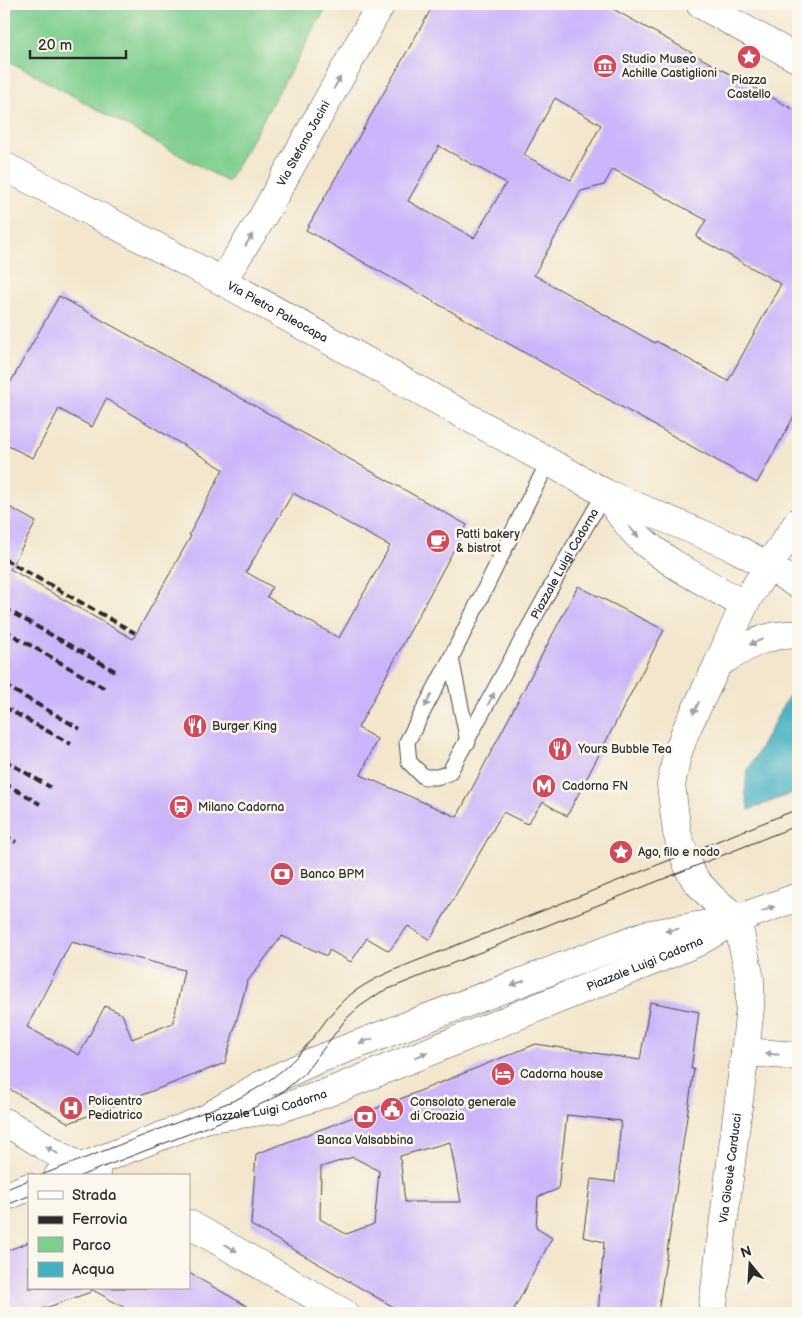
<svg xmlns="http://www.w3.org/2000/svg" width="802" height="1317" viewBox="0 0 802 1317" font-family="'Balsamiq Sans',sans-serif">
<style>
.green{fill:#7ece8f;stroke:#547c5d}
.water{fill:#44b0c2;stroke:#386e76}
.building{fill:#ccb5fa;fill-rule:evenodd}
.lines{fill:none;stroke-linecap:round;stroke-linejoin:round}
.lane-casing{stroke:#494743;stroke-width:17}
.street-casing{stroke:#494743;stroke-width:29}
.secondary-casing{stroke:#494743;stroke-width:29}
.lane{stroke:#fff;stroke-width:15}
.street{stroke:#fff;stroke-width:28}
.secondary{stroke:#fff;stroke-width:28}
.tram{stroke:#2b2b2b;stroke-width:1}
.rail{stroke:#2b2b2b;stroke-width:4;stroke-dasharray:8 4;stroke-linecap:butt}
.oneway{fill:#a0a0a0}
.labels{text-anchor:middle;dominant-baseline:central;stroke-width:5;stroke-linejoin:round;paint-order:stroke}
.poi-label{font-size:12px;fill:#2b2b2b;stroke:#fbf7ec;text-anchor:start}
.street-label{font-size:12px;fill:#2b2b2b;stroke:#fbf7ec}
</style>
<rect width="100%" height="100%" fill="#fbf7ec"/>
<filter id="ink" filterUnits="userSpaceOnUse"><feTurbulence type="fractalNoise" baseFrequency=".02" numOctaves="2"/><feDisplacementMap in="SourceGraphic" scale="10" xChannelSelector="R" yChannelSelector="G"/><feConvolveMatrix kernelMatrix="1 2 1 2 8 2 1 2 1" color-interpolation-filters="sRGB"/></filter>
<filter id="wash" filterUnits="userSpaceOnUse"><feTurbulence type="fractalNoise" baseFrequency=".0096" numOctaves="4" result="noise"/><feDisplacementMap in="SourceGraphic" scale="20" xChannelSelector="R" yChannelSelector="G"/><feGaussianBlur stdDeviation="1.12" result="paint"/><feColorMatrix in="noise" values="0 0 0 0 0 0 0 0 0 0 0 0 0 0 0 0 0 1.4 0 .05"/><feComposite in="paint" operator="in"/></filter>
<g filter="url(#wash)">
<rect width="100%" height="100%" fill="#f3e6cd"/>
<path class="green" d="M16 4H328L228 182 4 58V26Z"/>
<path class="water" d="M794 693H798V791L749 810 745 792 747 772 788 697Z"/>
<g id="blocks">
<g class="building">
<path d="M434 4H604L798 112V409L757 483 306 230ZM555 98 601 125 571 180 524 155ZM439 146 506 183 474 238 408 201ZM613 169 706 220 696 237 781 284 728 381 656 341 655 343 534 275 581 191 604 185Z"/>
<path d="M59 296 467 525 358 728 377 739 361 775 457 817 578 586 664 630 567 816 543 802 527 824 503 812 430 940 408 926 389 951 367 938 351 962 329 950 327 956 282 936 247 982 225 1063 69 1123 4 1086V504L36 522 10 569 133 639 191 536 189 535 223 469 106 399 92 427 59 409 33 458 4 444V394ZM293 493 390 546 339 638 267 597 272 587 246 572ZM71 942 184 970 173 1023 132 1039 122 1014 105 1006 79 1055 27 1027Z"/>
<path d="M650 1002 699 1012 691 1069H694L658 1313H598L604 1242 583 1237 591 1179 615 1182 621 1121 567 1115 558 1189 538 1197 536 1228 552 1238 512 1313H404L251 1225 256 1154 390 1103 536 1044 640 1060ZM450 1142 461 1202H405L400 1156ZM353 1157 379 1171 376 1205 374 1224 346 1234 320 1219 321 1167Z"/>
<path d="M29 1242V1288H189V1273L259 1313H134L91 1289V1292L31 1313H4V1252Z"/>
</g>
</g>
</g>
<g filter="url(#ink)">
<use href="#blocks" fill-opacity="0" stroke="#494743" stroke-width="1"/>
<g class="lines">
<g class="lane-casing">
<g id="lane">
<path id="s1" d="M549 462 531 495 451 658 407 742 409 762 424 777H437L449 773 567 558 605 493"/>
<path d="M451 658 468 742"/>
</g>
</g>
<g class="street-casing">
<g id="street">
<path d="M700 4 798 59"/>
<path id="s2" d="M222 281 262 218 381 4"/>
<path d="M768 566 798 522"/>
<path d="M745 1052 798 1056"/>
<path d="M4 1122C36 1138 64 1161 97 1176"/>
<path d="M189 1224 344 1313"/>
</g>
</g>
<g class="secondary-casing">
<g id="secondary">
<path id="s3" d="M4 166 222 281 605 493 733 547 768 566 798 585"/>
<path d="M605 493C617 510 628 527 643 541 673 567 710 584 744 605"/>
<path d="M718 664C744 648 766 632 798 635"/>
<path d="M213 1114 259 1086 314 1061 645 935 737 919 798 897"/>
<path id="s4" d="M58 1176 208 1118 278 1109 324 1094 655 960 698 942 737 919"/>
<path d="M4 1197 29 1187"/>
<path id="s5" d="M712 1313 745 1052 750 1008V979L737 919 713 899 696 881 689 869 677 833 671 785 677 755 686 730 718 664 744 605 768 566"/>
</g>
</g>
<use href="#lane" class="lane"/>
<use href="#street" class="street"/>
<use href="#secondary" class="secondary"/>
<g class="tram">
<path d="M39 1176 235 1100C263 1087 286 1070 307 1045 320 1030 330 1012 346 998 369 979 396 969 424 958L798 809"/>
<path d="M80 1176 240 1114 276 1097 304 1074 346 1019 359 1007 381 992 798 825"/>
<path d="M4 1190 29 1180"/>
<path d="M4 1206 29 1196"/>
</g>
<g class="rail">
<path d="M4 559 135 633"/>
<path d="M4 608 115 671"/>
<path d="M4 630 104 688"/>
<path d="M4 685 80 729"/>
<path d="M4 707 71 744"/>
<path d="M4 760 50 787"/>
<path d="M4 783 40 804"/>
<path d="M4 835 16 842"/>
<path d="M4 857 6 858"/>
</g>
</g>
<defs><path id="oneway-solid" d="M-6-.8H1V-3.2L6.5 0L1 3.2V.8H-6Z" transform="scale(1.25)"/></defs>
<g class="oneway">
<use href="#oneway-solid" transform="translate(337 83) rotate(-61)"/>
<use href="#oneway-solid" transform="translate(249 240) rotate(-58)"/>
<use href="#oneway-solid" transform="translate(634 532) rotate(47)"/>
<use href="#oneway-solid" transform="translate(756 642) rotate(157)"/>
<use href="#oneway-solid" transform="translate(491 699) rotate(-62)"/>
<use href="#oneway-solid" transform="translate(428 701) rotate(118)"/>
<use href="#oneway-solid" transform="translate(696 708) rotate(116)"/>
<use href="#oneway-solid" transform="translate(768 909) rotate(-21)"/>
<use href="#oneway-solid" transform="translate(672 930) rotate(170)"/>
<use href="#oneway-solid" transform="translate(518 983) rotate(159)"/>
<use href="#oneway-solid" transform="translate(366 1041) rotate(159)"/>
<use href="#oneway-solid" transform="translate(772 1054) rotate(-175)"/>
<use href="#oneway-solid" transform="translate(421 1055) rotate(-22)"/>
<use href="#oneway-solid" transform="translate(52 1150) rotate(-147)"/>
<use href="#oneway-solid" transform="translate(231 1248) rotate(30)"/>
</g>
</g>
<defs>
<g id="sight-disc" transform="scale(1.25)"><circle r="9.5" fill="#d1495b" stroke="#fbf7ec"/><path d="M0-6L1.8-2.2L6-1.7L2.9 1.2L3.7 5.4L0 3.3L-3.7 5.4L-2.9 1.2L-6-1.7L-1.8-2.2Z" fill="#fff"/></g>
<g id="museum-disc" transform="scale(1.25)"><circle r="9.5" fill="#d1495b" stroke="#fbf7ec"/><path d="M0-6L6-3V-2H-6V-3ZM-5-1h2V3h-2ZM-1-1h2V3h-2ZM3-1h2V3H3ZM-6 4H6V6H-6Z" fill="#fff"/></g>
<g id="cafe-disc" transform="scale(1.25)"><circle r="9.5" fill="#d1495b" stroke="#fbf7ec"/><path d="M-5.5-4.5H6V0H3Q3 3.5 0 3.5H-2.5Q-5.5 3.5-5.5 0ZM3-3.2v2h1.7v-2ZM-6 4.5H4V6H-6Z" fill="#fff"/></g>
<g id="restaurant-disc" transform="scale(1.25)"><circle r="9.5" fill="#d1495b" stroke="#fbf7ec"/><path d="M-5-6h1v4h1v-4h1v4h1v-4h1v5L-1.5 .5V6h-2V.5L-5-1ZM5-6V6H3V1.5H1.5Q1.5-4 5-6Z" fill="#fff"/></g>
<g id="metro-disc" transform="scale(1.25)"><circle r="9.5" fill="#d1495b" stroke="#fbf7ec"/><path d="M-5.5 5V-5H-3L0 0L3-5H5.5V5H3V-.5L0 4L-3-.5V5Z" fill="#fff"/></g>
<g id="station-disc" transform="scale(1.25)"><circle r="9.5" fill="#d1495b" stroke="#fbf7ec"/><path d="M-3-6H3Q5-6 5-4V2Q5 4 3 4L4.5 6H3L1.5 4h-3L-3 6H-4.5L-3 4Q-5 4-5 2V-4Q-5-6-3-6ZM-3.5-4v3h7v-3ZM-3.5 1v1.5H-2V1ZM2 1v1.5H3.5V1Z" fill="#fff"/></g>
<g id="bank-disc" transform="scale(1.25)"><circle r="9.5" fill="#d1495b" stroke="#fbf7ec"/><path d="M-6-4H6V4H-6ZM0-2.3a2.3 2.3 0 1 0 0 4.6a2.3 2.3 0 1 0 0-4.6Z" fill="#fff"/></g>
<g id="hotel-disc" transform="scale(1.25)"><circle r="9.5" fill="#d1495b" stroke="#fbf7ec"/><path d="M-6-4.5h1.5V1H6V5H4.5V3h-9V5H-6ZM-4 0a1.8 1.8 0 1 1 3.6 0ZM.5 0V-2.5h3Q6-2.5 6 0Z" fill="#fff"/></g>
<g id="hospital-disc" transform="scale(1.25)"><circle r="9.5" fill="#d1495b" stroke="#fbf7ec"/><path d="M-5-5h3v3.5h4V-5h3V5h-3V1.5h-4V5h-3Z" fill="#fff"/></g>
<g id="civic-disc" transform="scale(1.25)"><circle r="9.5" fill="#d1495b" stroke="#fbf7ec"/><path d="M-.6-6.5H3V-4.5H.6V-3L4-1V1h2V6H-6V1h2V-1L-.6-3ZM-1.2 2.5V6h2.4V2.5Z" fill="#fff"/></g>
</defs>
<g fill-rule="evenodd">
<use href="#sight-disc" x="749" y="57"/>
<use href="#museum-disc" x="605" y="66"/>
<use href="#cafe-disc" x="438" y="541"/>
<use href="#restaurant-disc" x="195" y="726"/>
<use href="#restaurant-disc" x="560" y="749"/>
<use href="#metro-disc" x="544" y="786"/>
<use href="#station-disc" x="181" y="807"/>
<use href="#sight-disc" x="621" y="852"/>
<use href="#bank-disc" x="282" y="874"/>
<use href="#hotel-disc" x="503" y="1074"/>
<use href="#hospital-disc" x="71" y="1108"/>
<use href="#civic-disc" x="392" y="1109"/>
<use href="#bank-disc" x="365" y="1117"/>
</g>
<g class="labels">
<g class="poi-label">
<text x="622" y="59">Studio Museo<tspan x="622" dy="14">Achille Castiglioni</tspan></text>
<text x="749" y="80" text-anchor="middle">Piazza<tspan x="749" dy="14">Castello</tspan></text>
<text x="456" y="534">Patti bakery<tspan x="456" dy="14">&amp; bistrot</tspan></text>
<text x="212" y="726">Burger King</text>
<text x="578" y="749">Yours Bubble Tea</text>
<text x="562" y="786">Cadorna FN</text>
<text x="198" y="807">Milano Cadorna</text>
<text x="638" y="852">Ago, filo e nodo</text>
<text x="300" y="874">Banco BPM</text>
<text x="520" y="1074">Cadorna house</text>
<text x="88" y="1101">Policentro<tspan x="88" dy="14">Pediatrico</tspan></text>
<text x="410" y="1102">Consolato generale<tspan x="410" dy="14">di Croazia</tspan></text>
<text x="365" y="1140" text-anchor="middle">Banca Valsabbina</text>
</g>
<g class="street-label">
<text stroke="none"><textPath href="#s2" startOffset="160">Via Stefano Jacini</textPath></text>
<text stroke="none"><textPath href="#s3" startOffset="310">Via Pietro Paleocapa</textPath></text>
<text stroke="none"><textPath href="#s1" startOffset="620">Piazzale Luigi Cadorna</textPath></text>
<text stroke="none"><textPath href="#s4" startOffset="626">Piazzale Luigi Cadorna</textPath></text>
<text stroke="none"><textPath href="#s4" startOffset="220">Piazzale Luigi Cadorna</textPath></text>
<text stroke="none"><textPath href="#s5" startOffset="146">Via Giosuè Carducci</textPath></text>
</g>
</g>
<rect width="802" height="1317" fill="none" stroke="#fbf7ec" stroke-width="20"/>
<rect x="28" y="1174" width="162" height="115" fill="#fbf7ec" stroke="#a8a59f"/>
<rect x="38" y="1191" width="25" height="8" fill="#ffffff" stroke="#a8a59f"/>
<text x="72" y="1200" font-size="15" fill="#2b2b2b">Strada</text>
<rect x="38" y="1216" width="25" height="8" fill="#2b2b2b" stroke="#a8a59f"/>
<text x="72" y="1224" font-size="15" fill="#2b2b2b">Ferrovia</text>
<rect x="38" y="1237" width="25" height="15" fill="#7ece8f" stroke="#a8a59f"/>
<text x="72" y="1250" font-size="15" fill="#2b2b2b">Parco</text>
<rect x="38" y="1262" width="25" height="15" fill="#44b0c2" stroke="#a8a59f"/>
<text x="72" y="1274" font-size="15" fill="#2b2b2b">Acqua</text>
<g transform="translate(750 1264) rotate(342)" stroke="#fbf7ec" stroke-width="4" paint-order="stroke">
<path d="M0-4L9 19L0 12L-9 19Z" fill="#2b2b2b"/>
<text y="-8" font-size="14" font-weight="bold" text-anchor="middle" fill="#2b2b2b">N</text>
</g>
<path d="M30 50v8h96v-8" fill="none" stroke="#2b2b2b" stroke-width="2.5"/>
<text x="38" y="50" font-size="15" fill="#2b2b2b" stroke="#fbf7ec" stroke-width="4" paint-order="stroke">20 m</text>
</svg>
